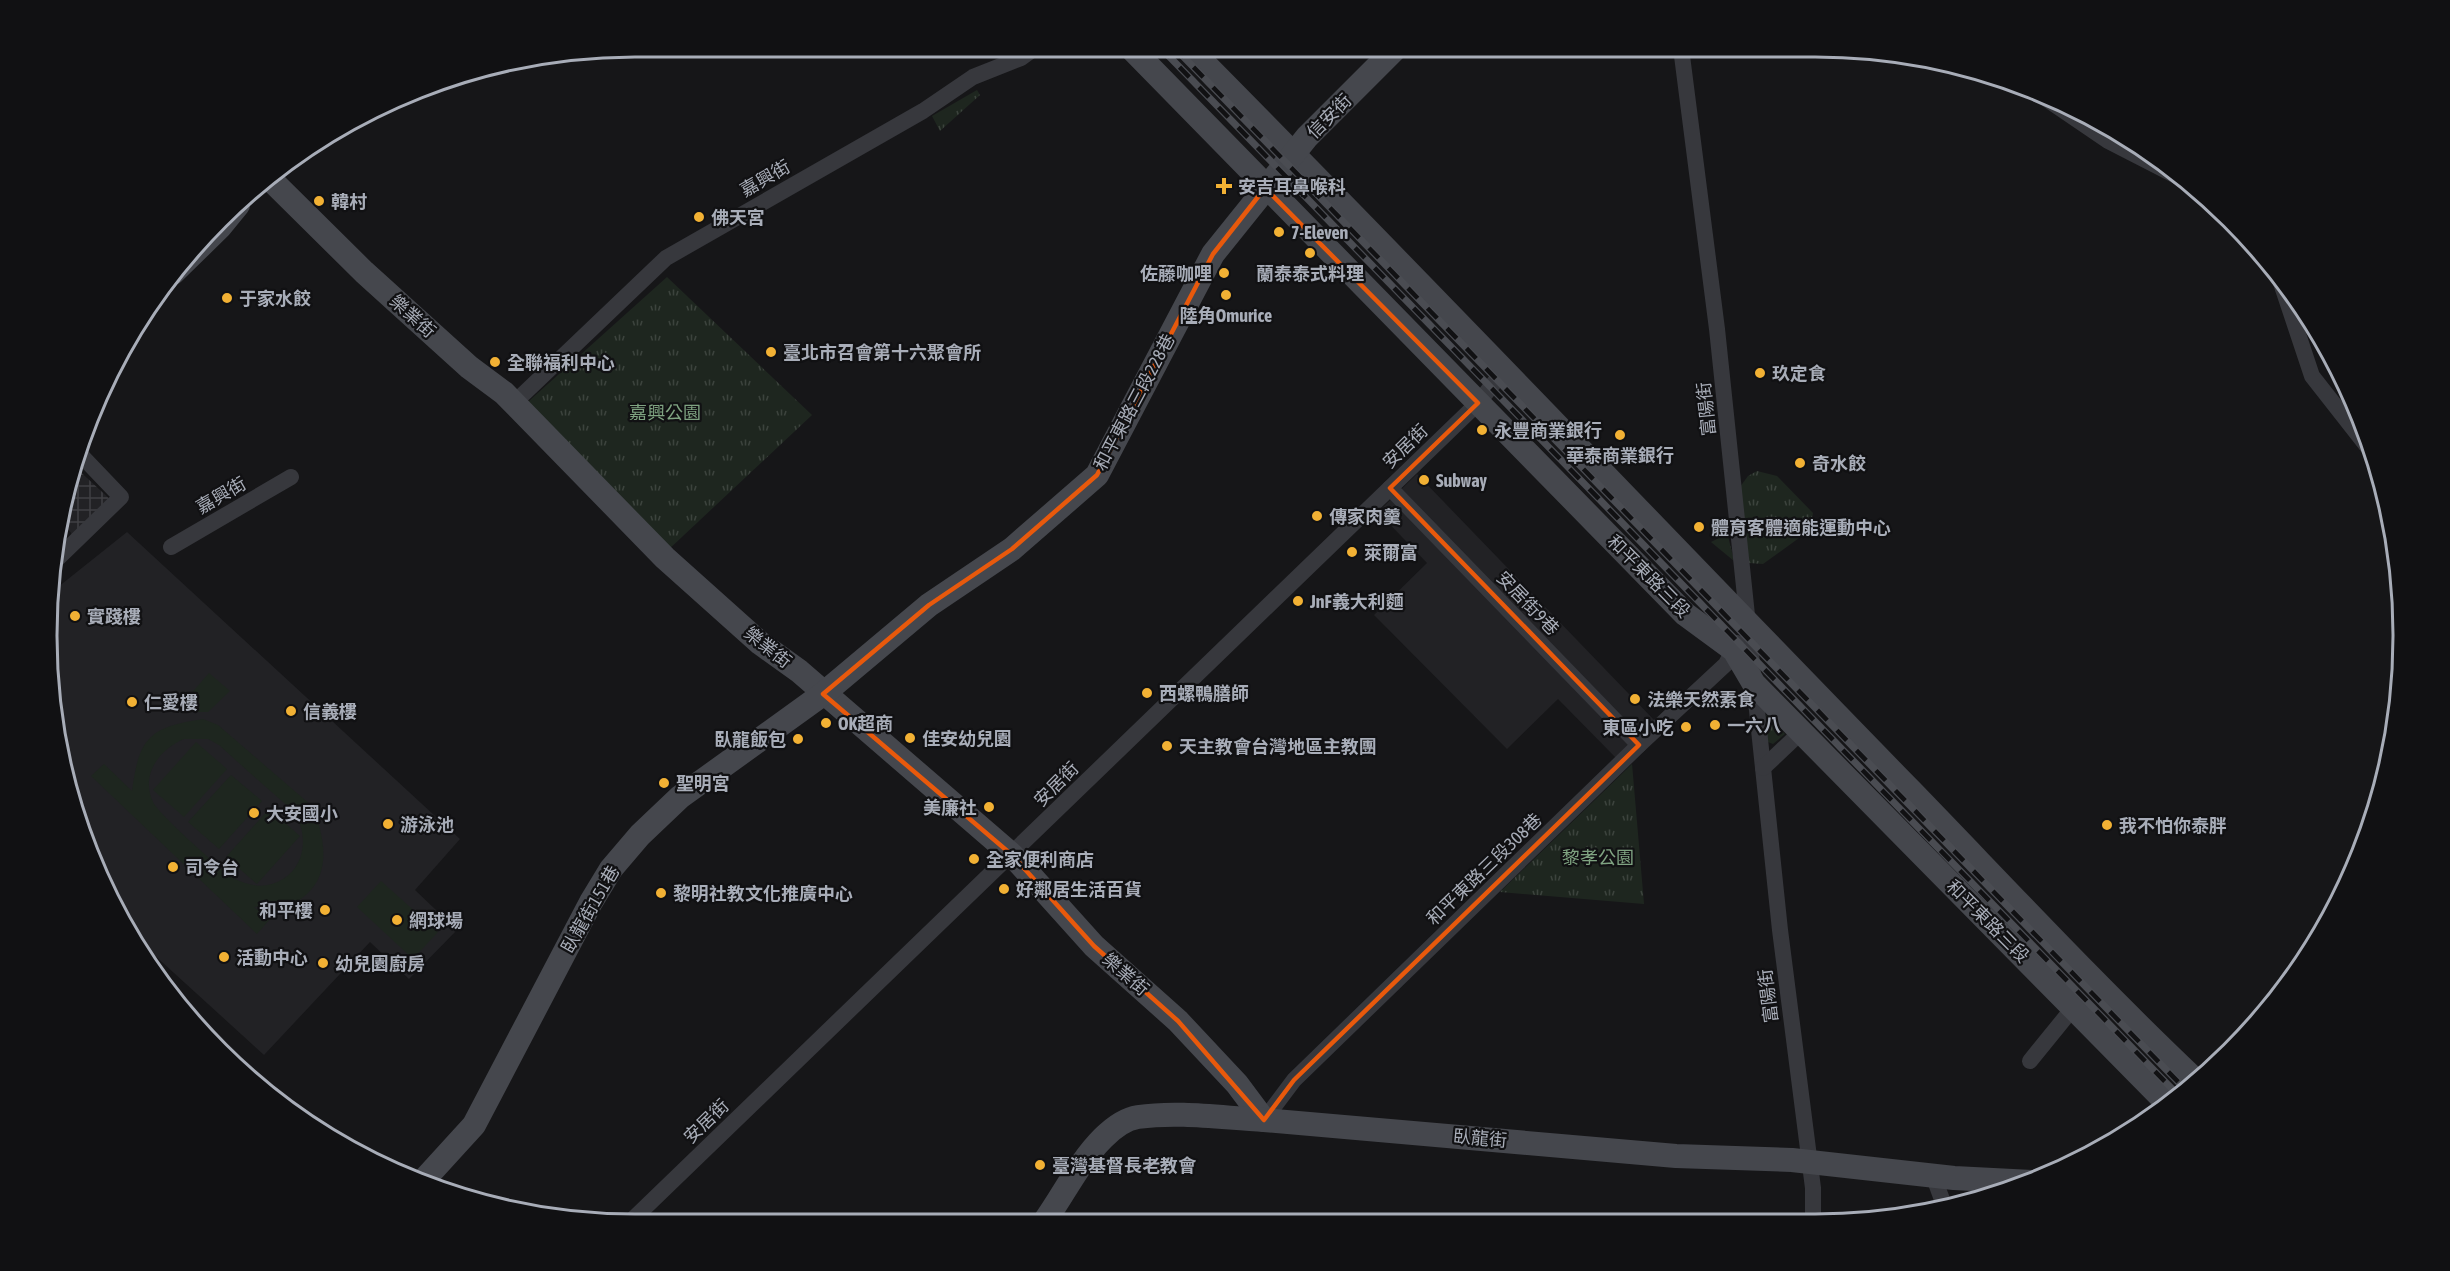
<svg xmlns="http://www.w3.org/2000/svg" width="2450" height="1271" viewBox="0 0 2450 1271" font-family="'Asap Condensed','Noto Sans TC',sans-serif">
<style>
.built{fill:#222225}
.industrial{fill:url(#industrial-grid)}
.grass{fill:url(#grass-tufts)}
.garden{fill:#1e261f;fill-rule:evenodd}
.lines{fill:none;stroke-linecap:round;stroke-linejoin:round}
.street{stroke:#37383d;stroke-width:16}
.secondary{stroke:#45474d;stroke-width:24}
.rail-casing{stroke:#4a4c52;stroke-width:7}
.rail{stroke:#111113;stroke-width:4.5;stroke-dasharray:14;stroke-linecap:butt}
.marked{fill:none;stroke:#e8590c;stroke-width:4.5;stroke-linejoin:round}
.poi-dot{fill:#f2b134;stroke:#111113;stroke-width:2}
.labels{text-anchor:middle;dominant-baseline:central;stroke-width:4.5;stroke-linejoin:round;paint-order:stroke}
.street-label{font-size:18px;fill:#a8adb8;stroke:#111113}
.poi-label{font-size:18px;font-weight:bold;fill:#a8adb8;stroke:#111113;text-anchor:start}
.park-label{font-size:18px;fill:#7fa381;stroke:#111113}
.rim{fill:none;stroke:#a8adb8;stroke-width:3}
</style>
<defs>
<pattern id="industrial-grid" width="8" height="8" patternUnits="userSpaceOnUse" patternTransform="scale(1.5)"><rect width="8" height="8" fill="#222225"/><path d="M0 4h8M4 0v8" fill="none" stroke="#3f3f43"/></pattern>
<pattern id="grass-tufts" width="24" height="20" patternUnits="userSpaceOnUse" patternTransform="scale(1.5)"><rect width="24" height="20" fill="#1e261f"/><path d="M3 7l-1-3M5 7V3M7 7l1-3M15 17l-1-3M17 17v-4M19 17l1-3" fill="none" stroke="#3c433d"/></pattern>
</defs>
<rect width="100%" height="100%" fill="#161618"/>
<g class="built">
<path d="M1417 474 1655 721 1616 758 1558 699 1507 749 1374 615 1427 563 1378 512Z"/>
<path d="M127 532 460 839 415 890 457 930 409 979 370 942 264 1055 129 932 91 861 66 788 48 674V595Z"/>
</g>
<path class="industrial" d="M73 465 114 503 75 537 60 521Z"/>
<g class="grass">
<path d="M977 90 980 95 940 131 932 116Z"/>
<path d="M667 277 812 415 667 551 519 410Z"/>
<path d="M1757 471 1777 476 1813 513 1810 530 1763 564 1749 563 1740 487 1748 476Z"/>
<path d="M1727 534 1728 536 1734 561 1711 542Z"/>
<path d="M1767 715 1785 734 1773 744 1768 742 1764 717Z"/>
<path d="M1632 764 1644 904 1500 892Z"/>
</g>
<g class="garden">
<path d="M209 673 230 691 208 712H175Z"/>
<path d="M203 719 218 725 312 806C324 833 332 872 307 894 301 899 294 905 287 906 276 908 264 906 254 907L270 919 257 934 91 776 104 764 132 791C139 737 150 727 203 719ZM184 739H208L219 745C237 761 255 778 274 794 280 800 289 806 294 813 309 834 305 866 283 879 266 890 248 886 231 877 216 864 160 816 153 802 140 774 160 749 184 739Z"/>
<path d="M196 742 227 769 184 817 153 790Z"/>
<path d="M231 775 262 801 219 849 188 822Z"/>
<path d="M269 809 300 836 257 884 226 857Z"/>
<path d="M381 881 438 932 413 959 357 907Z"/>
</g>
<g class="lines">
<g class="street">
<path d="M1681 48 1717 329 1780 930 1813 1188V1220"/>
<path d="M2039 94 2108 141 2186 181"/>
<path d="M2279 277 2312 376 2374 455"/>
<path d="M514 403 666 258 923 111 973 77 1021 58 1036 47"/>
<path d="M1390 488 1639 745"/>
<path d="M171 547 291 477"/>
<path d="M54 562 121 497 77 451"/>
<path d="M1763 768 1801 732"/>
<path d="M2030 1061 2073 1008"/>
<path d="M1264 1120 1294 1080 1639 745 1726 664 1737 643"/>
<path d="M1933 1175 1944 1205"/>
<path d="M629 1223 1478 403 1505 369"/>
</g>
<g class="secondary">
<path d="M1130 47 1685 614 1734 650 1754 684 2167 1103"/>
<path d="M1188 47C1431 292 1669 543 1910 790 2004 887 2096 986 2194 1079"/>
<path d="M268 177 364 272 469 367 504 393 665 558 760 643 799 671 1012 855 1094 946 1178 1021 1237 1084 1264 1120"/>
<path d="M173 273 220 227 238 205"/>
<path d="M422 1182 474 1125 591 902 611 869 640 835 680 797 823 694 929 605 1012 549 1097 475 1213 254 1307 137 1397 47"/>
<path d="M1044 1222C1064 1194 1079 1162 1103 1138 1112 1129 1125 1119 1138 1117 1179 1111 1223 1118 1264 1120L1676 1156 1792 1160 1954 1178 2032 1182"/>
</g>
<g class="rail-casing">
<g id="rail">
<path d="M1160 47 2177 1094"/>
<path d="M1174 47 2184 1088"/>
</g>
</g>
<use href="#rail" class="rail"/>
</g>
<path class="marked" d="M1265 188 1478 403 1390 488 1639 745 1294 1080 1264 1120 1178 1021 1094 946 1012 855 823 694 929 605 1012 549 1097 475 1213 254Z"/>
<g class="poi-dot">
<path d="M1221 177h6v6h6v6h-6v6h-6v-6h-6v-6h6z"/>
<circle cx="319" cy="201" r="6"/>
<circle cx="699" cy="217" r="6"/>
<circle cx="1279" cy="232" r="6"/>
<circle cx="1310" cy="253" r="6"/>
<circle cx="1224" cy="273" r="6"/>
<circle cx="1226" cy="295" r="6"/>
<circle cx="227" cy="298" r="6"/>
<circle cx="771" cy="352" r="6"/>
<circle cx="495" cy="362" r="6"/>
<circle cx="1760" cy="373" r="6"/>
<circle cx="1482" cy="430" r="6"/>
<circle cx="1620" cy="435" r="6"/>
<circle cx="1800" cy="463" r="6"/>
<circle cx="1424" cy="480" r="6"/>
<circle cx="1317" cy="516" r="6"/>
<circle cx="1699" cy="527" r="6"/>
<circle cx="1352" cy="552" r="6"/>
<circle cx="1298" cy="601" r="6"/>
<circle cx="75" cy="616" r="6"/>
<circle cx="1147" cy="693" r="6"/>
<circle cx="1635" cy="699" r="6"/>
<circle cx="132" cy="702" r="6"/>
<circle cx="291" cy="711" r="6"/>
<circle cx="826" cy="723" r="6"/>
<circle cx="1715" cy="725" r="6"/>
<circle cx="1686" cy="727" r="6"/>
<circle cx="910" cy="738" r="6"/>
<circle cx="798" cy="739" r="6"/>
<circle cx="1167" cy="746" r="6"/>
<circle cx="664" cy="783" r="6"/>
<circle cx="989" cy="807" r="6"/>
<circle cx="254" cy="813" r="6"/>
<circle cx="388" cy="824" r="6"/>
<circle cx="2107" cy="825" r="6"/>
<circle cx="974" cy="859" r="6"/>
<circle cx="173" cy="867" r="6"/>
<circle cx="1004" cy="889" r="6"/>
<circle cx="661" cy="893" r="6"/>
<circle cx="325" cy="910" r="6"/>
<circle cx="397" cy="920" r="6"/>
<circle cx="224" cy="957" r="6"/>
<circle cx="323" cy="963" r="6"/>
<circle cx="1040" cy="1165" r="6"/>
</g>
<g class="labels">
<g class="street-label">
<text transform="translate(1329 116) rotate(-45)">信安街</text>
<text transform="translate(765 178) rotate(-30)">嘉興街</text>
<text transform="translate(413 316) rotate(42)">樂業街</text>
<text transform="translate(1134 402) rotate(-62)">和平東路三段228巷</text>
<text transform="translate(1706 409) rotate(-96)">富陽街</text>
<text transform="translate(1405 446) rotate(-44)">安居街</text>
<text transform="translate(221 495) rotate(-30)">嘉興街</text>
<text transform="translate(1649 576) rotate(45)">和平東路三段</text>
<text transform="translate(1528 603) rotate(46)">安居街9巷</text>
<text transform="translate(768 647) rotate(38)">樂業街</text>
<text transform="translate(1056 784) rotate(-45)">安居街</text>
<text transform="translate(1484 869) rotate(-44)">和平東路三段308巷</text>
<text transform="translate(590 909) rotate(-60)">臥龍街151巷</text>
<text transform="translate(1988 921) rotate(45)">和平東路三段</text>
<text transform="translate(1126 974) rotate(41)">樂業街</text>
<text transform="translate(1768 996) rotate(-97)">富陽街</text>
<text transform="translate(706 1121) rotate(-44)">安居街</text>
<text transform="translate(1480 1138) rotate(5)">臥龍街</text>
</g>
<g class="poi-label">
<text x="1238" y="186">安吉耳鼻喉科</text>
<text x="331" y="201">韓村</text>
<text x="711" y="217">佛天宮</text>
<text x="1291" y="232">7-Eleven</text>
<text x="1212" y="273" text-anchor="end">佐藤咖哩</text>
<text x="1310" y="273" text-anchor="middle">蘭泰泰式料理</text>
<text x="239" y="298">于家水餃</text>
<text x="1226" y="315" text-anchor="middle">陸角Omurice</text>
<text x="783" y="352">臺北市召會第十六聚會所</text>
<text x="507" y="362">全聯福利中心</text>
<text x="1772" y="373">玖定食</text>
<text x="1494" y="430">永豐商業銀行</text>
<text x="1620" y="455" text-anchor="middle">華泰商業銀行</text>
<text x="1812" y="463">奇水餃</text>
<text x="1436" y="480">Subway</text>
<text x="1329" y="516">傳家肉羹</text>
<text x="1711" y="527">體育客體適能運動中心</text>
<text x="1364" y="552">萊爾富</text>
<text x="1310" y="601">JnF義大利麵</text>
<text x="87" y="616">實踐樓</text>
<text x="1159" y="693">西螺鴨膳師</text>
<text x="1647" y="699">法樂天然素食</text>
<text x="144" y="702">仁愛樓</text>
<text x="303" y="711">信義樓</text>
<text x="838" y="723">OK超商</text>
<text x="1727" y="725">一六八</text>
<text x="1674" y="727" text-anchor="end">東區小吃</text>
<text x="922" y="738">佳安幼兒園</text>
<text x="786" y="739" text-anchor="end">臥龍飯包</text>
<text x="1179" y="746">天主教會台灣地區主教團</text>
<text x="676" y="783">聖明宮</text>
<text x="977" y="807" text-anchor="end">美廉社</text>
<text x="266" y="813">大安國小</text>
<text x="400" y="824">游泳池</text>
<text x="2119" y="825">我不怕你泰胖</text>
<text x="986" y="859">全家便利商店</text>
<text x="185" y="867">司令台</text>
<text x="1016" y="889">好鄰居生活百貨</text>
<text x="673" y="893">黎明社教文化推廣中心</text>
<text x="313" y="910" text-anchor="end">和平樓</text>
<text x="409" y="920">網球場</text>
<text x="236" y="957">活動中心</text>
<text x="335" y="963">幼兒園廚房</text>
<text x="1052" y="1165">臺灣基督長老教會</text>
</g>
<g class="park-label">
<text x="665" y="412">嘉興公園</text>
<text x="1598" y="857">黎孝公園</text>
</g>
</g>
<path d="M0 0H2450V1271H0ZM635 57H1815A578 578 0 0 1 2393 635V636A578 578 0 0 1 1815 1214H635A578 578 0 0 1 57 636V635A578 578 0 0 1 635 57Z" fill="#111113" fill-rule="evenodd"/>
<path class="rim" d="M635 57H1815A578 578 0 0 1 2393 635V636A578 578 0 0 1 1815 1214H635A578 578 0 0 1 57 636V635A578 578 0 0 1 635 57Z"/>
</svg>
